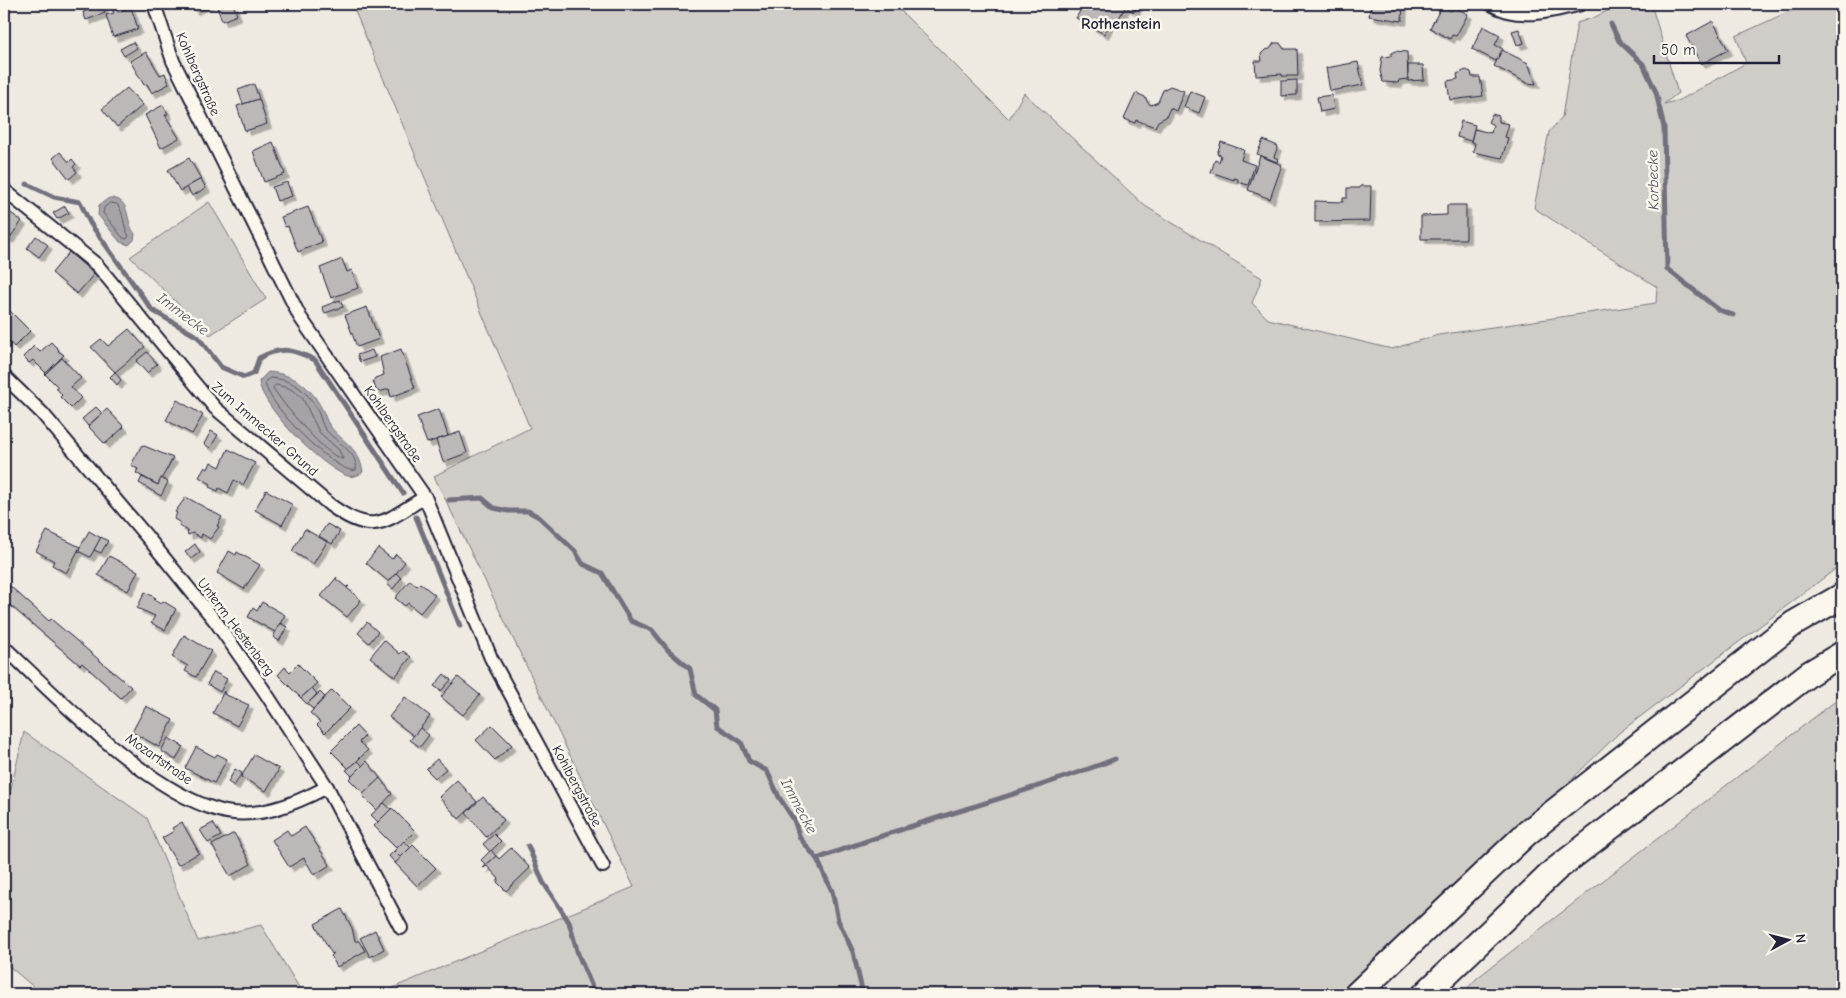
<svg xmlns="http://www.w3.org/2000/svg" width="1846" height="998" viewBox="0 0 1846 998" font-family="'Comic Neue',sans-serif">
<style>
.green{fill:#d0cdc9;stroke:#797882}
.water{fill:#a6a3a7;stroke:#716f7c}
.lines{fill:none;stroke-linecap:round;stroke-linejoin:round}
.shore{stroke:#575666;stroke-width:1}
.stream{stroke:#716f7c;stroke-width:5}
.building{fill:#bcb8b8;stroke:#22223b;filter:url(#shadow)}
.minor-casing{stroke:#22223b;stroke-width:16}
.motorway-casing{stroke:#22223b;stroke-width:28}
.minor{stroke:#fbf7ec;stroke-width:12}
.motorway{stroke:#fbf7ec;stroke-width:24}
.labels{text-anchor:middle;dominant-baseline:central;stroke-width:5;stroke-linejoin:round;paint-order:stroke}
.street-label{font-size:14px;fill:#22223b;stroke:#fbf7ec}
.water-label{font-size:15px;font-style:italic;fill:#575666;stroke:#fbf7ec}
.quarter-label{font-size:16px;font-weight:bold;fill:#22223b;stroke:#fbf7ec}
</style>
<defs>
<filter id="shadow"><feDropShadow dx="4.5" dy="4.5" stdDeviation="0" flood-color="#0004"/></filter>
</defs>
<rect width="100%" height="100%" fill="#eeeae2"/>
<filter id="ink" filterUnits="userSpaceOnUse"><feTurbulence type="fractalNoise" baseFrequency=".02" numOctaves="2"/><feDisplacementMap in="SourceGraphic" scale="10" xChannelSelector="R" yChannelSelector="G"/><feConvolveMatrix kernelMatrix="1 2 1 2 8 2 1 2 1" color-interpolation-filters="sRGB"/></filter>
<g filter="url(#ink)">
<g class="green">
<path d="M352 4H894L1009 119 1024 93 1145 206 1262 278 1252 303 1268 319 1392 349 1438 335 1656 303 1657 287 1534 208 1549 132 1562 117 1577 23 1595 17 1621 4H1651L1678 93 1664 104 1680 100 1746 63 1736 36 1805 4H1842V564L1620 732 1352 994H378L634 887 434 476 530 428Z"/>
<path d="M209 202 266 299 210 335 130 257Z"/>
<path d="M1842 696V994H1462L1477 978Z"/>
<path d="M24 732 147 818 198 941 261 925 303 994H42L4 962V819Z"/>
</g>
<g class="water">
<path d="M109 198C132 198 124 220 135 234L134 240 129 245 120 242 98 215 99 205Z"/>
<path d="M268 372C293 374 310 385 322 409 325 414 326 421 330 426 343 443 359 447 363 472 358 476 351 478 345 475 320 465 261 407 259 381Z"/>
</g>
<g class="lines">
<g class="shore">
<path d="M110 203 117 204C125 214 122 225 129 236L127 239 123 238 103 213 104 208Z"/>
<path d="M270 378C294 379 310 393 319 414 321 419 322 425 325 429 334 441 359 452 356 470 337 476 265 402 265 382Z"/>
<path d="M276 385 289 388 302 397 319 432 339 450 343 459C327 458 282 403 273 388Z"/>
</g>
<g class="stream">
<path d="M1611 24 1619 41 1643 64 1656 92 1664 128 1667 269 1719 310 1733 315"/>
<path d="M4 156 6 163"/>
<path d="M27 184 54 197 80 202 90 223 152 310 198 337 221 367 244 377 254 373 259 358C281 346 293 349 315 360L403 493"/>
<path d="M449 500 482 498 494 508 508 511H528L539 517 575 551 583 564 602 573 631 621 652 630 668 650 690 669 696 695 715 710 717 726 741 742 749 761 767 771 779 797 794 820 800 838 817 859 832 891 838 920 853 952 863 994"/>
<path d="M416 517 460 626"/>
<path d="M528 846 543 882 569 922 578 954 595 994"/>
<path d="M817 859C915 821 1017 797 1115 759"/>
</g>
</g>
<g class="building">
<path d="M191 4H209L193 10Z"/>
<path d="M216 4H233L237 15 222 21Z"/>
<path d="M1084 4H1121L1126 6 1115 25 1111 22 1104 34 1076 18Z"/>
<path d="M1121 4H1139L1134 12Z"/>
<path d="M1371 4H1403L1402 21 1369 16Z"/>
<path d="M103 5 105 13 86 20 83 12Z"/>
<path d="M1442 6 1451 11 1454 7 1468 14 1456 36 1452 35 1450 39 1430 28Z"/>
<path d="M131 7 138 29 113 37 106 15 114 13 112 10 117 9 118 12Z"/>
<path d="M1713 21 1728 50 1701 64 1686 36Z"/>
<path d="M1483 26 1500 35 1495 45 1503 49 1496 61 1472 49Z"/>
<path d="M1519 29 1524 43 1517 45 1512 31Z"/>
<path d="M133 42 137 48 124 56 120 49Z"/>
<path d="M1274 43H1280L1284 49H1297L1298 76H1282V74L1256 76 1255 61H1262L1261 54 1265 50 1270 49Z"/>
<path d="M1502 50 1528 63 1536 84 1527 83 1494 66Z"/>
<path d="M1395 51 1407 52 1408 79 1399 80 1398 83 1383 82 1380 71 1382 57 1391 56V53Z"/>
<path d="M146 52 160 75 165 73 169 84 152 93 147 84 144 85 130 61Z"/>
<path d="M1358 62 1363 85 1330 91 1326 68Z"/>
<path d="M1408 65H1423L1424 80 1408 81Z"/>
<path d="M1466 70 1471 72 1472 77H1480L1483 96 1450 100 1447 81 1458 79 1457 74Z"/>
<path d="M1297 80V95L1281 96V81Z"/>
<path d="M254 84 259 99 243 104 238 90Z"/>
<path d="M1170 86 1184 91 1176 111 1170 108 1166 117 1158 121 1155 127 1136 120 1135 123 1124 119 1136 93 1145 97 1148 103 1151 105 1158 102 1163 90Z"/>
<path d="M127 88 143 105 117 127 102 109Z"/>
<path d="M1190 91 1205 97 1199 113 1184 107Z"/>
<path d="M1332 95 1334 109 1320 112 1317 97Z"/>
<path d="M259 99 267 124 245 131 237 106Z"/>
<path d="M163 105 168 114 165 115 179 138 161 148 145 115Z"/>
<path d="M1492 114 1499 116V122L1509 124 1505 137 1508 138 1502 158 1473 152 1475 143 1471 142 1474 129 1491 133 1493 125 1488 122Z"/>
<path d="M1461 121 1475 125 1471 141 1457 137Z"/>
<path d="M1263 140 1278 146 1274 157 1278 159 1277 162 1257 154Z"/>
<path d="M273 142 285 174 264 182 253 151Z"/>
<path d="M1221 142 1244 150 1241 160 1255 165 1248 185 1238 182V179L1234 178V180L1211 172 1215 160 1219 162 1221 155 1217 154Z"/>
<path d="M60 152 69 162 72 159 76 164 73 167 77 172 69 179 53 158Z"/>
<path d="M1260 156 1282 165 1270 199 1248 190Z"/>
<path d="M189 158 201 179 180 191 168 170Z"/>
<path d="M201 179 206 188 192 196 187 187Z"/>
<path d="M287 182 292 196 277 201 272 187Z"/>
<path d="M1360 186H1371L1370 221 1315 222V201L1343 202V198H1347V188H1360Z"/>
<path d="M1447 205H1466V239H1421V216L1447 215Z"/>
<path d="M65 206 69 213 57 219 53 213Z"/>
<path d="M308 207 322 242 298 252 288 226 285 227 281 217Z"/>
<path d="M4 208 22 221 9 239 4 236Z"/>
<path d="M36 236 48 245 39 257 27 248Z"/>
<path d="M69 252 94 274 77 294 52 273Z"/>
<path d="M342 259 347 272 352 270 358 288 331 298 320 268Z"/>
<path d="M340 300 343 307 325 313 322 307Z"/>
<path d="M4 305 30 331 14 347 4 336Z"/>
<path d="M367 307 379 339 357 347 345 315Z"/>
<path d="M129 329 145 347 115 372 91 347 101 339 108 346Z"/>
<path d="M51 342 59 350 58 351 64 355 46 373 33 360 29 363 23 357 34 346 40 352Z"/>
<path d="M401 349 415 388 391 397 389 389 379 392 376 390 373 381 375 378 384 375 380 357Z"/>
<path d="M372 350 375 357 360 362 357 355Z"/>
<path d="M147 352 157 364 147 373 136 361Z"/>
<path d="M62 358 81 378 71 387 81 398 71 408 60 397 62 395 56 388 58 387 45 374Z"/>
<path d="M115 372 121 380 117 385 110 377Z"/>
<path d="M177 400 203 415 192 434 166 420Z"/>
<path d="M96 407 102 413 88 426 82 419Z"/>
<path d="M107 409 124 427 105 444 88 426Z"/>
<path d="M439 409 448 436 427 443 417 417Z"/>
<path d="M211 431 218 435 210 448 204 444Z"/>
<path d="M460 432 467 453 443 462 436 440Z"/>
<path d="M142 445 173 458 158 485 136 473 138 469 131 465Z"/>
<path d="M228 449 255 463 243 485 234 480 228 493 219 488 218 491 209 487 211 484 199 477 205 467 208 469 211 462 220 467Z"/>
<path d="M142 477 158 485 161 478 168 482 161 496 139 483Z"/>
<path d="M266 490 293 505 282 525 255 510Z"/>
<path d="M186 497 222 517 217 526 219 527 210 539 202 534 201 538 193 533 188 535 187 530 179 526 181 523 174 519 177 513 175 512Z"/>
<path d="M327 524 340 531 332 544 319 536Z"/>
<path d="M305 529 327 542 313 564 292 551Z"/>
<path d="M47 531 80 547 66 573 52 565 54 561 36 551Z"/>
<path d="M89 531 101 538 90 557 78 551Z"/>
<path d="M101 537 108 541 101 553 94 550Z"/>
<path d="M195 544 200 552 191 559 185 552Z"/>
<path d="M378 548 392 559 396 554 405 562 389 582 366 563Z"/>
<path d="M229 551 236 555 237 552 260 565 244 589 217 573Z"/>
<path d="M109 556 138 571 128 591 98 575Z"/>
<path d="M396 573 401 578 393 589 387 584Z"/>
<path d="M337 577 336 579 346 587 349 586 347 588 361 600 347 617 321 596Z"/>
<path d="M410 580 417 586 420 583 435 595 420 613 408 603 405 606 395 598Z"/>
<path d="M4 584 8 587 10 586 49 621 51 619 131 687 121 698 82 663 80 665 4 600Z"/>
<path d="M145 592 156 598 154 600 161 604 163 601 176 609 165 630 151 623 155 616 137 608Z"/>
<path d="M262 602 285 615 275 632 248 617 253 608 257 611Z"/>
<path d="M367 622 378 632 369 643 358 633Z"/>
<path d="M280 623 287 627 279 641 273 637Z"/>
<path d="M184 635 211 651 196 677 185 671 188 666 172 657Z"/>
<path d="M384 640 400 654 403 651 411 657 395 677 370 657Z"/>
<path d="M298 664 317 683 301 698 278 675 285 667 290 672Z"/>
<path d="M214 672 227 679 220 692 207 684Z"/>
<path d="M444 674 451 680 441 691 434 686Z"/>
<path d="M458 677 480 695 463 715 441 697Z"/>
<path d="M312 688 317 694 307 704 301 698Z"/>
<path d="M332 690 350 708 325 733 317 725 320 722 310 713Z"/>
<path d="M224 691V694L249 705 237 726 213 713Z"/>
<path d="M320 692 325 697 313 709 307 704Z"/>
<path d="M405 697 430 716 414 736 389 717Z"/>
<path d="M146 706 173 720 159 747 132 732Z"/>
<path d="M492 725 512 745 495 760 476 740Z"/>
<path d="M356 726 365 736 359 742 368 750 349 769 331 751Z"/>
<path d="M420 728 429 735 420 747 410 740Z"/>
<path d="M168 738 183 746 176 760 161 751Z"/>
<path d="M196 747 215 757 217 754 227 759 214 783 185 768Z"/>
<path d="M254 755 279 769 266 791 241 777Z"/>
<path d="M437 759 446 769 435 778 426 769Z"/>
<path d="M358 761 363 766 352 776 346 770Z"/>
<path d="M367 761 380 778 364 794 349 779Z"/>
<path d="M235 769 242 773 234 786 228 782Z"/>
<path d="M380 778 392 794 377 810 362 795Z"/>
<path d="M457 780 477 802 459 819 439 797Z"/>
<path d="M483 797 504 820 486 837 466 813Z"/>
<path d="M384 803 391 809 378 822 371 815Z"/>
<path d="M392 808 415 831 397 849 374 826Z"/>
<path d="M182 822 199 853 178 865 162 838 174 831 172 828Z"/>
<path d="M213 823 221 836 208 843 200 830Z"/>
<path d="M305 827 330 865 314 875 304 858 289 867 272 840 287 830 291 836Z"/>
<path d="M234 833 251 864 230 876 212 845Z"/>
<path d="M494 834 501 841 490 852 483 844Z"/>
<path d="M404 841 411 848 401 858 394 851Z"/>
<path d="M413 845 436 868 417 886 395 863Z"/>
<path d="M511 848 530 868 506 891 497 882 499 879 487 866 483 868 496 856 499 859Z"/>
<path d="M491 850 496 856 486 865 481 860Z"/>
<path d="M394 851 401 858 395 863 389 856Z"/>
<path d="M342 909 352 928 355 941H359L365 951 337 967 331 956 334 953 332 954 315 924Z"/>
<path d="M375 930 384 949 370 957 360 938Z"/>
</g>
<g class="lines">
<g class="minor-casing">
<g id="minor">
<path d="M154 4 173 61 300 317 425 497 491 658 603 866"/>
<path d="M1491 4C1518 21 1553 11 1581 4"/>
<path d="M4 190 97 265 215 408 330 505C374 537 384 522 425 497"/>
<path d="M4 376 42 413 148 538 216 622 263 689 327 787 401 928"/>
<path d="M4 647C58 698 146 790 218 810 255 821 295 804 327 787"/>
</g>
</g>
<g class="motorway-casing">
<g id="motorway">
<path d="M1357 994 1527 833 1793 624 1842 596"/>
<path d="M1425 994 1555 870 1810 673 1842 654"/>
</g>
</g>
<use href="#minor" class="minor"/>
<use href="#motorway" class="motorway"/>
</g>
</g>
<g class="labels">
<g class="street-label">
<text transform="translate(198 74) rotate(66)">Kohlbergstraße</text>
<text transform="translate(393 424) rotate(55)">Kohlbergstraße</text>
<text transform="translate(265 429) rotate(41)">Zum Immecker Grund</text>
<text transform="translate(236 627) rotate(53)">Unterm Hestenberg</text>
<text transform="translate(159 759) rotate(35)">Mozartstraße</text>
<text transform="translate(577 786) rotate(62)">Kohlbergstraße</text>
</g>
<g class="water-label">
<text transform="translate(1653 180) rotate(-91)">Korbecke</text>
<text transform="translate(183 314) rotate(37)">Immecke</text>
<text transform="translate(799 806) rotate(62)">Immecke</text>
</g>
<g class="quarter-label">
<text x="1121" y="24">Rothenstein</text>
</g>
</g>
<rect width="1846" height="998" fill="none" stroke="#fbf7ec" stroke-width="20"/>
<rect x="10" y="10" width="1826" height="978" fill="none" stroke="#22223b" stroke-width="2" filter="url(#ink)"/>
<g transform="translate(1788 940) rotate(83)" stroke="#fbf7ec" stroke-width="4" paint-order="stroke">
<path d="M0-4L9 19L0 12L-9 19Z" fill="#22223b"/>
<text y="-8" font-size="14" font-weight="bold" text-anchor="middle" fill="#22223b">N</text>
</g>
<path d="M1654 55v8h125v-8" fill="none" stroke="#22223b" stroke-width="2.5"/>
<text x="1661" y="55" font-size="15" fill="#22223b" stroke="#fbf7ec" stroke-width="4" paint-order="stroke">50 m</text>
</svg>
